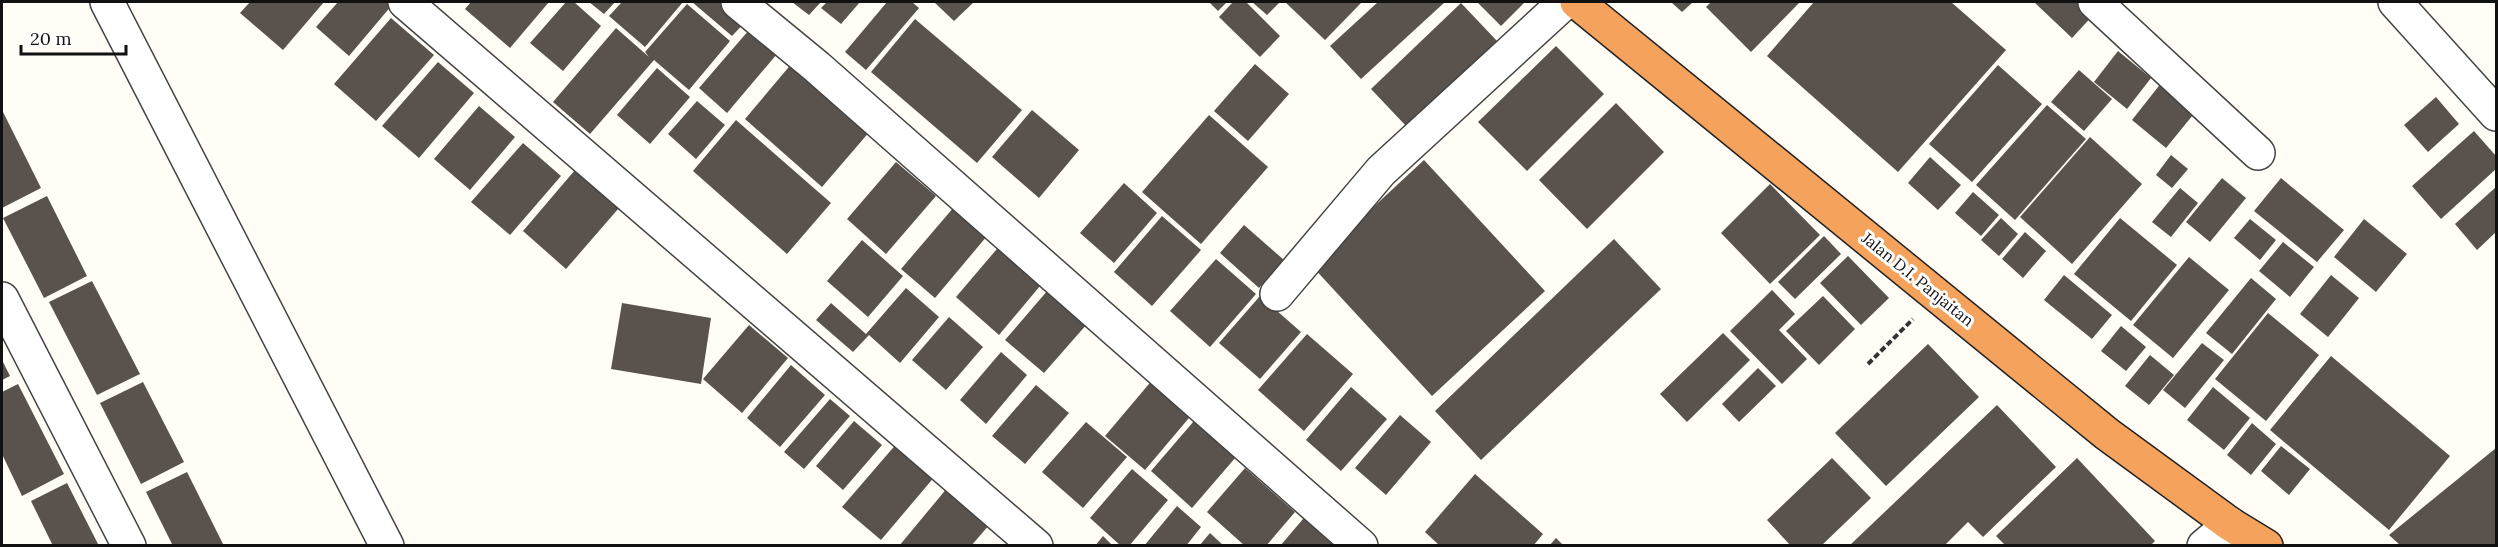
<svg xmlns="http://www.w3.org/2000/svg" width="2498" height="547" viewBox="0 0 2498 547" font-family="Lora,serif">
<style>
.building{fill:#5a524d}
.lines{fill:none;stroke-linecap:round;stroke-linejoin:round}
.minor-casing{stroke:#444;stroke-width:36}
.highway-casing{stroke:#222;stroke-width:36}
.path{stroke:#333;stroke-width:4;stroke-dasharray:6 3;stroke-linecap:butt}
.minor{stroke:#fff;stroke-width:33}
.highway{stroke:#f5a25d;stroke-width:33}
.labels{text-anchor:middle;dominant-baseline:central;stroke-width:6;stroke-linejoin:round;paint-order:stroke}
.street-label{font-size:16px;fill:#111;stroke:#fff}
</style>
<rect width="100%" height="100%" fill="#fffdf5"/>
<g class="building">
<path d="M250 2H324L283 50 240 13Z"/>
<path d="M338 2H388L392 5 349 56 316 27Z"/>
<path d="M471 2H549L510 48 465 9Z"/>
<path d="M566 2H574L601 26 563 71 530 43Z"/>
<path d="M589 2H615L604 14Z"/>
<path d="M622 2H683L645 47 609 16Z"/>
<path d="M692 2H730L749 18 732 36Z"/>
<path d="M792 2H821L809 15Z"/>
<path d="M827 2H860L841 24 821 8Z"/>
<path d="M887 2H912L919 8 866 70 845 52Z"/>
<path d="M934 2H974L954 21Z"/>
<path d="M1209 2H1227L1218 11Z"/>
<path d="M1233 2H1246L1280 36 1260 57 1219 17Z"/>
<path d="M1252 2H1280L1267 15Z"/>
<path d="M1285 2H1362L1325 40Z"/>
<path d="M1378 2H1445L1361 79 1330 46Z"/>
<path d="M1477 2H1525L1501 26Z"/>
<path d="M1671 2H1693L1682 12Z"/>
<path d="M1711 2H1800L1751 52 1706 7Z"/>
<path d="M1814 2H1951L2006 50 1898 172 1767 56Z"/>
<path d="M2034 2H2085L2096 12 2072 38Z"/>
<path d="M1461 3 1497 41 1407 127 1371 89Z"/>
<path d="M687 4 730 41 689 90 654 60 590 134 553 102 616 28 649 57 645 52Z"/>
<path d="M391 18 434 55 376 121 334 84Z"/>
<path d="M915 19 1022 110 977 163 871 72Z"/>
<path d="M749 30 777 54 727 113 699 88Z"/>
<path d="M1556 46 1604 94 1527 171 1478 122Z"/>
<path d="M2118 51 2151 78 2127 109 2094 82Z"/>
<path d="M438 62 474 93 419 158 382 126Z"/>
<path d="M793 62 871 130 822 187 745 119Z"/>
<path d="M1255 64 1289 94 1248 141 1214 111Z"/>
<path d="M1998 65 2042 104 1972 182 1929 144Z"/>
<path d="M657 68 690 97 650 144 617 115Z"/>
<path d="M2079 70 2112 99 2084 131 2051 102Z"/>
<path d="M2162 82 2197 110 2166 148 2132 120Z"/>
<path d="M2436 97 2459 124 2428 152 2404 125Z"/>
<path d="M697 101 725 125 696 159 668 134Z"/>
<path d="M1616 103 1664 152 1587 229 1539 180Z"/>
<path d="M2047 105 2086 139 2015 220 1976 185Z"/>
<path d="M479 106 515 137 470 190 434 159Z"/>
<path d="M2 110 41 188 2 208Z"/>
<path d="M1032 110 1079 150 1039 198 992 157Z"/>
<path d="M1209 115 1268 167 1201 244 1142 192Z"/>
<path d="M736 120 831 203 787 254 693 171Z"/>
<path d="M2474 131 2496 156V169L2441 219 2412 186Z"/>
<path d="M2090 137 2142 184 2072 264 2020 217Z"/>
<path d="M523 143 561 176 510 235 471 202Z"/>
<path d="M2171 155 2188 169 2172 188 2156 175Z"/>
<path d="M1930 157 1961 185 1938 210 1908 183Z"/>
<path d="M1424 160 1545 291 1432 396 1311 265Z"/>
<path d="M896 162 936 196 886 254 847 219Z"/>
<path d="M581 163 625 201 566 269 523 231Z"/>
<path d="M2222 178 2246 198 2210 242 2186 222Z"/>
<path d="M2281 178 2344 230 2317 262 2254 211Z"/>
<path d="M1124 183 1157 213 1114 263 1080 233Z"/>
<path d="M1770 184 1820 235 1770 284 1721 233Z"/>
<path d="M2496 187V232L2477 250 2455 224Z"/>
<path d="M2180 188 2198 203 2171 237 2152 222Z"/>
<path d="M1973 192 1999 215 1981 236 1955 213Z"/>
<path d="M47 196 87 276 44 298 3 218Z"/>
<path d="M954 207 987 236 935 298 901 269Z"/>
<path d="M1162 216 1201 250 1152 306 1114 272Z"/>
<path d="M2001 218 2018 234 1999 256 1981 240Z"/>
<path d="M2120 218 2177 265 2131 321 2074 274Z"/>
<path d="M2250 219 2276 240 2260 260 2234 238Z"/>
<path d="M2364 219 2407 254 2376 292 2334 257Z"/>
<path d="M1244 225 1284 260 1259 288 1220 253Z"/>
<path d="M2025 232 2046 251 2023 278 2002 259Z"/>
<path d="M1824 236 1841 254 1795 299 1778 282Z"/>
<path d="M1614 239 1661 289 1481 460 1435 411Z"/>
<path d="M862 240 903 276 868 317 827 281Z"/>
<path d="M2283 242 2314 267 2290 297 2259 271Z"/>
<path d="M1002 243 1045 280 999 335 956 297Z"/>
<path d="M1848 256 1889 298 1861 325 1820 283Z"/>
<path d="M2189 257 2229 290 2173 358 2133 325Z"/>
<path d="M1216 259 1256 294 1210 347 1170 311Z"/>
<path d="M2064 275 2112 315 2092 339 2044 300Z"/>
<path d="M2331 275 2359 298 2328 337 2300 314Z"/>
<path d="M2251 278 2276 299 2232 354 2206 333Z"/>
<path d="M92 281 140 374 97 395 49 302Z"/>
<path d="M906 288 939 317 900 363 869 335 853 352 816 320 831 303 866 334Z"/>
<path d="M1048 290 1087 324 1044 373 1005 340Z"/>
<path d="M1772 290 1795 314 1779 330 1807 359 1782 384 1730 331Z"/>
<path d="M1260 296 1301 332 1260 379 1219 343Z"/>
<path d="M1823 296 1855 329 1819 365 1786 331Z"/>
<path d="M622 303 711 318 701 384 611 369Z"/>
<path d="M2268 313 2319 355 2266 421 2215 379Z"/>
<path d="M949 317 983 347 946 390 912 360Z"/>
<path d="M749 325 788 358 742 413 703 379Z"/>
<path d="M2121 326 2146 347 2126 371 2101 351Z"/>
<path d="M1723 333 1750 360 1687 422 1660 394Z"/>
<path d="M1307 334 1353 374 1304 431 1258 390Z"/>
<path d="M2202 343 2224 360 2185 408 2163 390Z"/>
<path d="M1928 344 1979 397 1886 486 1835 433Z"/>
<path d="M1001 352 1027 375 986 424 960 400Z"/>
<path d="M2150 355 2174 375 2149 405 2125 386Z"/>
<path d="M2331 356 2450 456 2389 530 2270 430Z"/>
<path d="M2 360 10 376 2 380Z"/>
<path d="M791 365 825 395 780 447 747 418Z"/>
<path d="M1758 368 1776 386 1739 422 1722 404Z"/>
<path d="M1154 378 1194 412 1145 470 1105 436Z"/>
<path d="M143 382 184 462 141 484 100 403Z"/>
<path d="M18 384 64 474 22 496 2 454V392Z"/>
<path d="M1036 385 1069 413 1025 464 992 436Z"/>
<path d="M1351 387 1387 419 1341 471 1306 440Z"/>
<path d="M2213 387 2250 418 2224 450 2187 420Z"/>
<path d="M830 399 850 416 804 469 784 452Z"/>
<path d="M1997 405 2056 467 1983 537 1968 522 1944 546H1849Z"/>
<path d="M1200 414 1242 450 1192 508 1151 471Z"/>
<path d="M1400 415 1431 442 1386 495 1355 468Z"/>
<path d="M854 421 882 445 843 490 816 466Z"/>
<path d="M1086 422 1127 457 1083 508 1042 472Z"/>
<path d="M2252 423 2276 444 2251 475 2227 455Z"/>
<path d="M898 442 936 475 881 540 842 507Z"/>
<path d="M2281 446 2310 469 2289 495 2261 471Z"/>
<path d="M2496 448V546H2401L2389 535Z"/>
<path d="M1832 458 1871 498 1821 546H1791L1767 520Z"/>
<path d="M2077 458 2155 541 2150 546H2006L1996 536Z"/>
<path d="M1245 468 1295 512 1266 546H1245L1207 512Z"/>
<path d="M1132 469 1168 500 1129 546H1121L1090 518Z"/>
<path d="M187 472 224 546H173L146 492Z"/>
<path d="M1475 474 1543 534 1533 546H1440L1425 532Z"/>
<path d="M67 483 99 546H53L31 501Z"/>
<path d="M948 487 990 524 971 546H899Z"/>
<path d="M1177 506 1201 527 1186 546H1144Z"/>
<path d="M1309 512 1336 546H1280Z"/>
<path d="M1210 533 1224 546H1199Z"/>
<path d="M1103 536 1113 546H1095Z"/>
<path d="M1556 538 1564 546H1549Z"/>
</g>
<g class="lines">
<g class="minor-casing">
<g id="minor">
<path d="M107 2 387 546"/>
<path d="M405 2 1036 546"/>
<path d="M738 2 817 67 1361 546"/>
<path d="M2095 2 2258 153"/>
<path d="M2395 2 2496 114"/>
<path d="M1277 294 1381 171 1565 2"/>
<path d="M2 299 129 546"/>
<path d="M2204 546 2230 524"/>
</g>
</g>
<g class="highway-casing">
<path id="highway" d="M1577 2 2107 434 2230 524 2266 546"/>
</g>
<path class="path" d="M1868 364 1913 319"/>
<use href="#minor" class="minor"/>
<use href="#highway" class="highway"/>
</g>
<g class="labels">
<g class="street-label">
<text transform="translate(1918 279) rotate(39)">Jalan D.I. Panjaitan</text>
</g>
</g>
<rect width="2498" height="547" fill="none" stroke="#111111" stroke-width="6"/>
<path d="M21 45v9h105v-9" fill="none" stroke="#111111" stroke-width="3"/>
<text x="30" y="45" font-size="18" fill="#111111" stroke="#ffffff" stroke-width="4.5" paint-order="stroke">20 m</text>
</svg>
